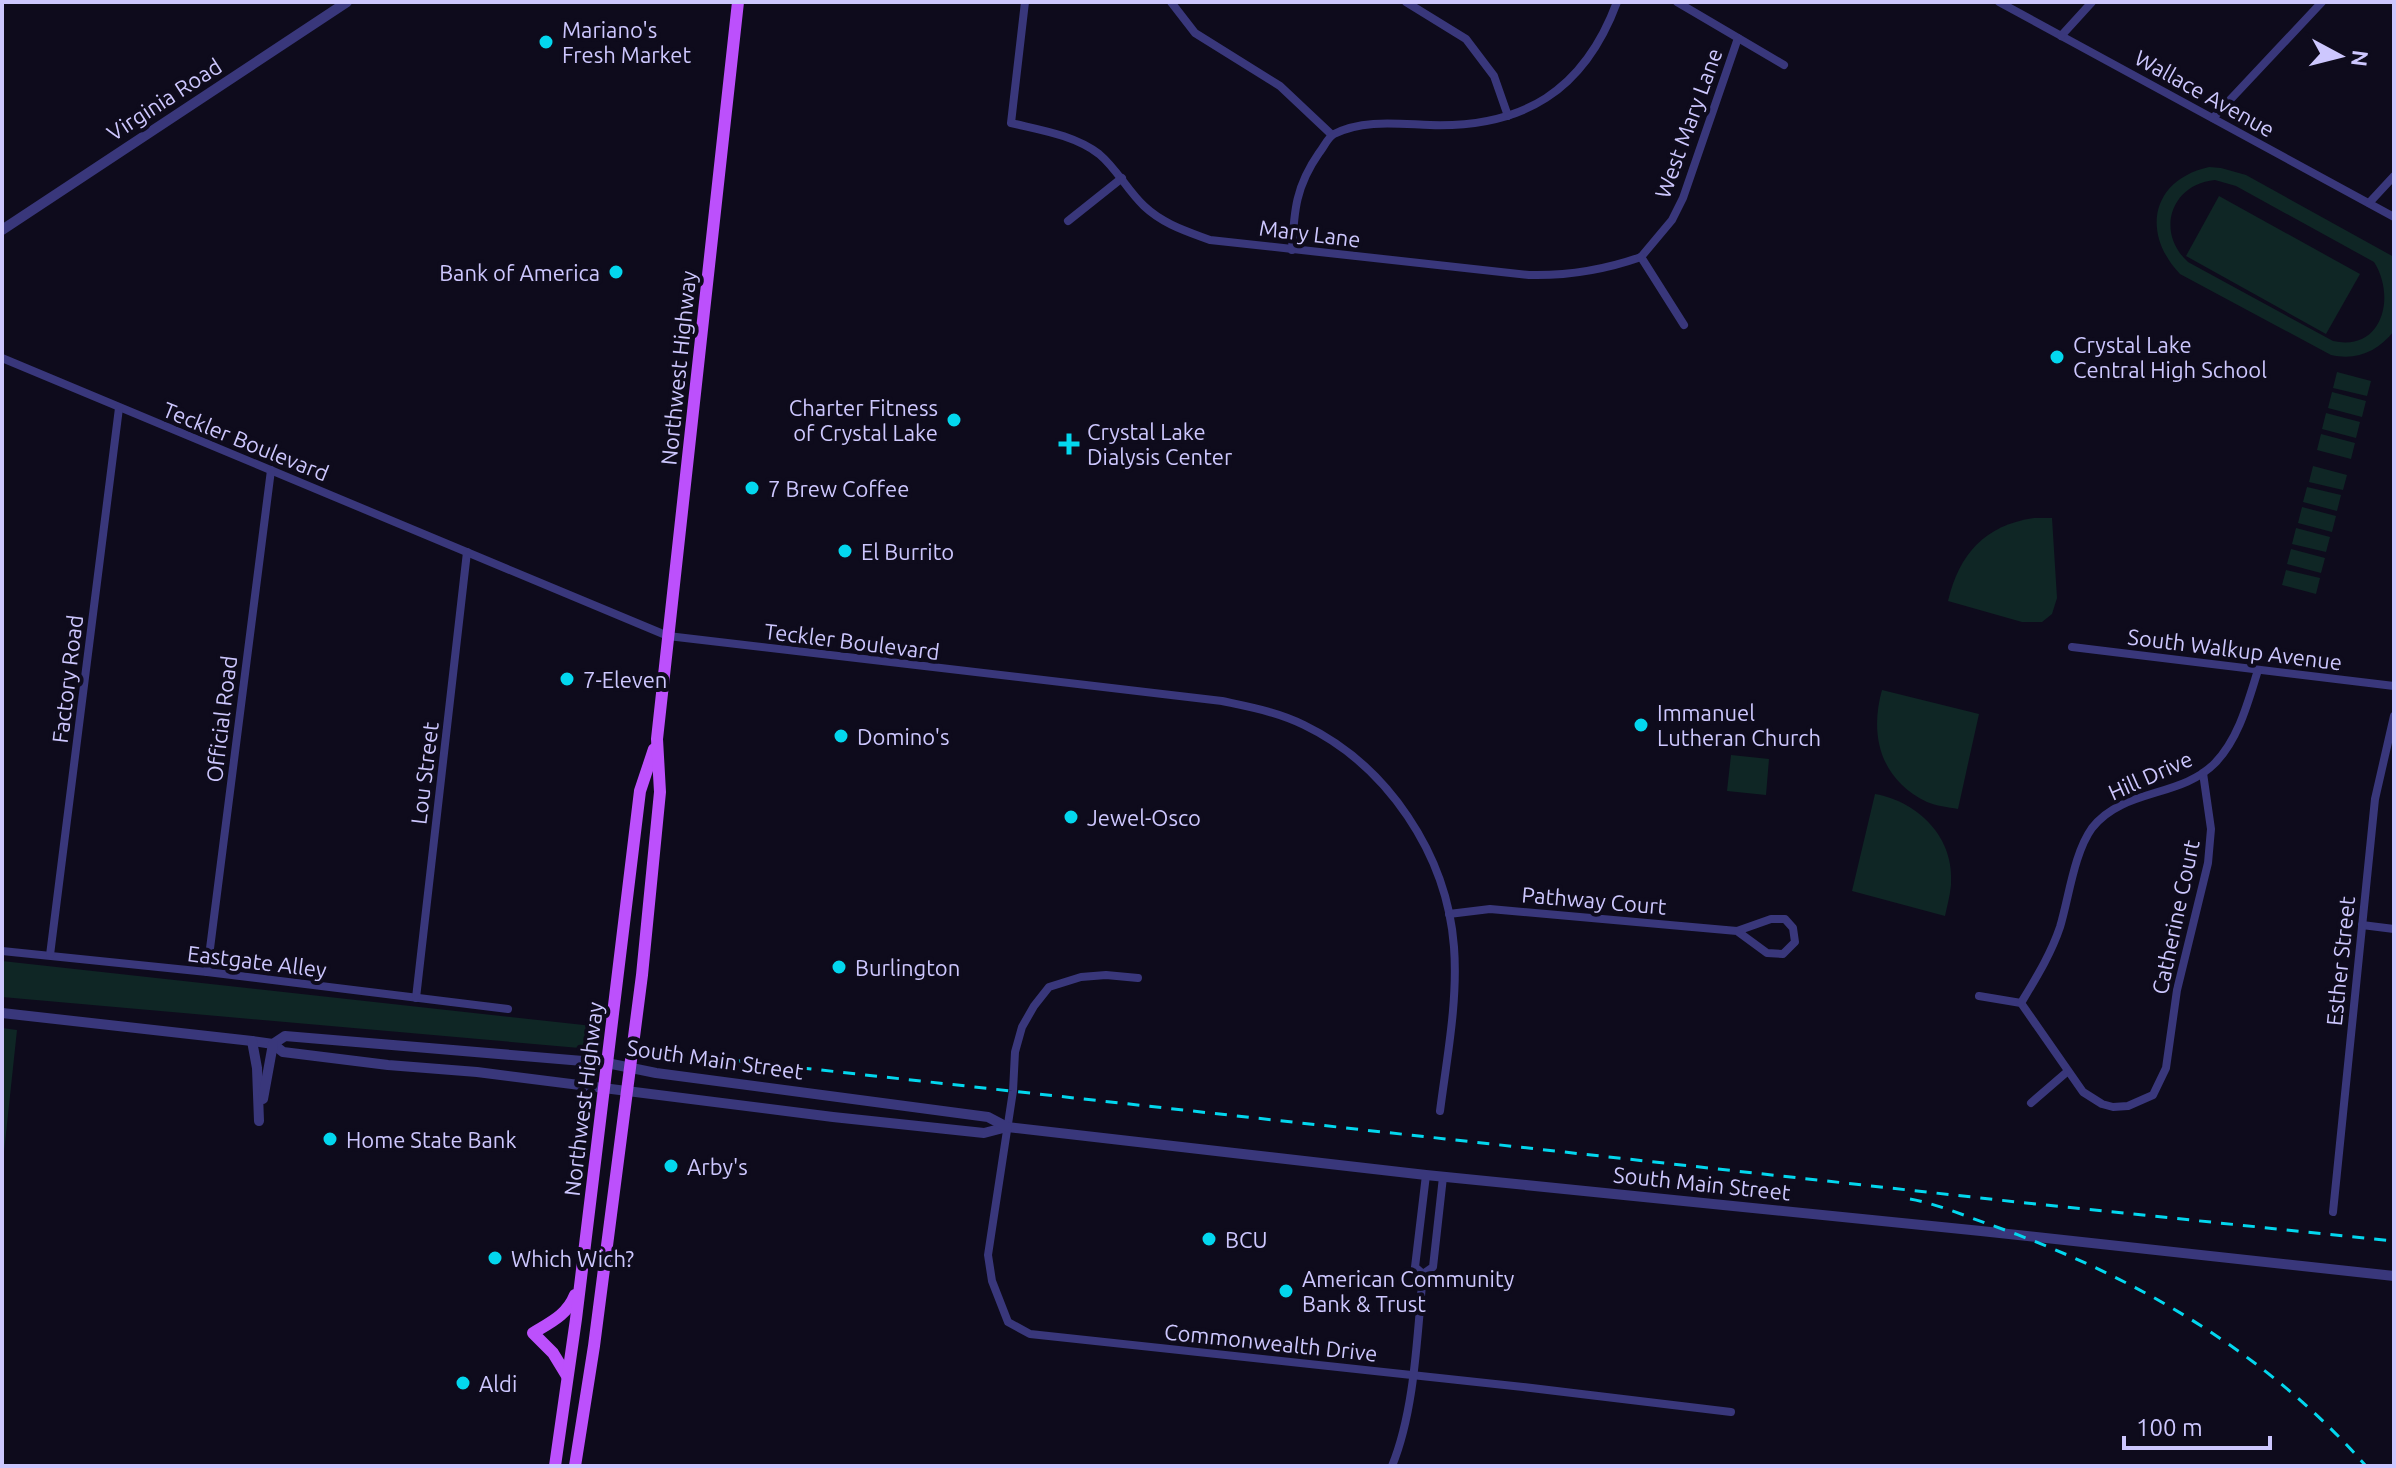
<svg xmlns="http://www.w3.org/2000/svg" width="2396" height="1468" viewBox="0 0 2396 1468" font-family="Ubuntu,sans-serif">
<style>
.green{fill:#0f2625;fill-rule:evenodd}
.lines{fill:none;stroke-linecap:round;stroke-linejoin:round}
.minor{stroke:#39377b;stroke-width:8}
.tertiary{stroke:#39377b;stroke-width:10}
.primary{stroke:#bc50fc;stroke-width:12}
.rail{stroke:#03d7ee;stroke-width:3;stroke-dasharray:12 10;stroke-linecap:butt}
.poi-dot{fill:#03d7ee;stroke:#0e0b1c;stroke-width:3}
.labels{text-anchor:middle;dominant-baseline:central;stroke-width:8;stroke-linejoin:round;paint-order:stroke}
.poi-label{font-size:22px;fill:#cdc7fe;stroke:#0e0b1c;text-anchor:start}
.street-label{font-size:22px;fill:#cdc7fe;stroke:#0e0b1c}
</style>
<rect width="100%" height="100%" fill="#0e0b1c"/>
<g class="green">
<path d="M2209 167 2221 168 2246 175 2394 257V331C2378 351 2357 361 2331 355L2180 274C2141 233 2151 180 2209 167ZM2215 180 2236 186 2374 262C2396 296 2383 352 2333 341L2188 262C2155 232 2171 184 2215 180Z"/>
<path d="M2219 196 2360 274 2326 334 2186 256Z"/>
<path d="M2337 372 2371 381 2367 396 2333 388Z"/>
<path d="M2332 392 2366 401 2362 417 2328 408Z"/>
<path d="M2326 413 2360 422 2356 438 2322 429Z"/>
<path d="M2321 434 2355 443 2351 459 2317 450Z"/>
<path d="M2313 466 2347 475 2343 490 2309 482Z"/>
<path d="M2307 487 2341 495 2337 511 2303 502Z"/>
<path d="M2302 507 2336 516 2332 532 2298 523Z"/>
<path d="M2034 518H2052L2057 598 2052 614 2042 622H2022L1948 601C1959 554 1985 525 2034 518Z"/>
<path d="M2296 528 2330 537 2326 552 2292 544Z"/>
<path d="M2291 549 2325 558 2321 573 2287 564Z"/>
<path d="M2286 570 2320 578 2316 594 2282 585Z"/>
<path d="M1882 690 1979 714 1958 809C1948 807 1936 806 1927 802 1881 780 1869 736 1882 690Z"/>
<path d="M1731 755 1769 759 1766 795 1727 791Z"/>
<path d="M1875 794C1919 802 1955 838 1951 885 1950 896 1947 906 1945 916L1852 891Z"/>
<path d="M2 961 602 1027 600 1044 591 1049 2 997Z"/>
<path d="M2 1028 17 1030 2 1171Z"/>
</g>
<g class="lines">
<g class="minor">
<path d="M1025 2 1011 123C1040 130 1074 135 1099 154 1117 169 1127 190 1144 206 1163 224 1186 231 1210 240L1529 275C1568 276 1604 270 1641 257"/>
<path d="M1171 2 1195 33 1280 86 1332 135"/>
<path d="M1406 2 1466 39 1494 76 1508 116"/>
<path d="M1677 2 1784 65"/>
<path d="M1999 2 2394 217"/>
<path d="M2061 36 2092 2"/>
<path d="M2213 118 2322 2"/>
<path d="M2369 203 2394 176"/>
<path d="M1068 221 1122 178"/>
<path d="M1292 250C1294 210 1296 186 1319 153 1324 147 1328 137 1334 134 1363 119 1399 124 1430 125 1523 128 1584 91 1617 2"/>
<path d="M1641 257 1672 220 1683 198 1738 38"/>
<path d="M1641 257 1684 325"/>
<path d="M2 358 668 636 1222 701C1250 707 1278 712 1304 725 1387 765 1447 854 1454 947 1458 1001 1447 1057 1440 1111"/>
<path d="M2072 647 2394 686"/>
<path d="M1449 914 1490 909 1737 931 1767 953 1783 954 1795 942 1793 928 1785 919H1771L1737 931"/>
<path d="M2362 925 2394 929"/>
<path d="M2 951 207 972 508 1009"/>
<path d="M50 955 119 408"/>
<path d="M207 972 271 470"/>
<path d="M1138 978 1106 975 1081 977 1049 987 1034 1006 1022 1027 1015 1052 1013 1091 988 1255 992 1281 1008 1322 1030 1334 1523 1387 1731 1412"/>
<path d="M1979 996 2021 1003 2083 1092 2102 1104 2113 1107 2128 1106 2153 1095 2166 1068 2177 990 2208 863 2211 829 2203 773"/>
<path d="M416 998 467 552"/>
<path d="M2021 1003C2036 978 2051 954 2060 927 2069 897 2074 853 2092 828 2123 788 2181 798 2215 763 2239 738 2248 702 2258 670"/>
<path d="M2031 1103 2068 1071"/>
<path d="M2333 1212 2375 799 2394 716"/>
<path d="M1423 1274 1433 1267 1443 1177"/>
<path d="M1392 1466C1415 1410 1417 1335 1423 1274L1415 1267 1426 1175"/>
</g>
<g class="tertiary">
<path d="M2 230 347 2"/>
<path d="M2 1013 252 1041 273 1044 283 1052 388 1065 477 1072 833 1117 984 1133 1007 1127 1426 1175 1981 1231 2394 1276"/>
<path d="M252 1041 257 1068 259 1121"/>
<path d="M273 1044 285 1036 607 1063 656 1073 988 1117 1007 1127"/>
<path d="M263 1099 273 1044"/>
</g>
<g class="primary">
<path d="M567 1376 553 1353 533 1333C551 1322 567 1315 575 1295"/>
<path d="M555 1466 576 1319 640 791 654 749"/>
<path d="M575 1466 594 1346 642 975 660 792 657 739 738 2"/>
</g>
<g class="rail">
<path d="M712 1058 2026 1203 2394 1241"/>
<path d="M1910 1199C1938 1204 1965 1216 1991 1225 2133 1275 2266 1352 2366 1466"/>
</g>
</g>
<g class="poi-dot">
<circle cx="546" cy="42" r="8"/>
<circle cx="616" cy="272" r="8"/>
<circle cx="2057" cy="357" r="8"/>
<circle cx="954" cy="420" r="8"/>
<path d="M1065 432h8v8h8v8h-8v8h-8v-8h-8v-8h8z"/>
<circle cx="752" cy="488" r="8"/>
<circle cx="845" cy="551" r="8"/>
<circle cx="567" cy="679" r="8"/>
<circle cx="1641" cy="725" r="8"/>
<circle cx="841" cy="736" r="8"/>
<circle cx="1071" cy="817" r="8"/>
<circle cx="839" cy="967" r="8"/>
<circle cx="330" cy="1139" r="8"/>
<circle cx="671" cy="1166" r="8"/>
<circle cx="1209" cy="1239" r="8"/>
<circle cx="495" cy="1258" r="8"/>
<circle cx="1286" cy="1291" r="8"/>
<circle cx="463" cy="1383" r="8"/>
</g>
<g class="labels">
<g class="poi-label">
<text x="562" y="29">Mariano's<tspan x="562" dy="25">Fresh Market</tspan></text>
<text x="600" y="272" text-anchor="end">Bank of America</text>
<text x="2073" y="344">Crystal Lake<tspan x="2073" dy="25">Central High School</tspan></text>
<text x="938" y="407" text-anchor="end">Charter Fitness<tspan x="938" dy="25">of Crystal Lake</tspan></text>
<text x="1087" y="431">Crystal Lake<tspan x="1087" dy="25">Dialysis Center</tspan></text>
<text x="768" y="488">7 Brew Coffee</text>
<text x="861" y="551">El Burrito</text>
<text x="583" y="679">7-Eleven</text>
<text x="1657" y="712">Immanuel<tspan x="1657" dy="25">Lutheran Church</tspan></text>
<text x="857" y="736">Domino's</text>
<text x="1087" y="817">Jewel-Osco</text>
<text x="855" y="967">Burlington</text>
<text x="346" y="1139">Home State Bank</text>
<text x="687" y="1166">Arby's</text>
<text x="1225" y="1239">BCU</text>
<text x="511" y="1258">Which Wich?</text>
<text x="1302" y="1278">American Community<tspan x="1302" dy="25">Bank &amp; Trust</tspan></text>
<text x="479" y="1383">Aldi</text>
</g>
<g class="street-label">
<text transform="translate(2205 93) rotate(29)">Wallace Avenue</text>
<text transform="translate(164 99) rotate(-33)">Virginia Road</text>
<text transform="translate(1688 123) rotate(-70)">West Mary Lane</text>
<text transform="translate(1310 233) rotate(7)">Mary Lane</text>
<text transform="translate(678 368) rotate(-84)">Northwest Highway</text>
<text transform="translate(246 441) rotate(22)">Teckler Boulevard</text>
<text transform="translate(852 641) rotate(7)">Teckler Boulevard</text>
<text transform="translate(2235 649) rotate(7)">South Walkup Avenue</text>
<text transform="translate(67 679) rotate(-83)">Factory Road</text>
<text transform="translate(221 719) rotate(-83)">Official Road</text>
<text transform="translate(424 773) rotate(-83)">Lou Street</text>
<text transform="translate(2150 775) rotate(-24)">Hill Drive</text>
<text transform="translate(1594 900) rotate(5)">Pathway Court</text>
<text transform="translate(2175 917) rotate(-78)">Catherine Court</text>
<text transform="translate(257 961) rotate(7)">Eastgate Alley</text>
<text transform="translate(2340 961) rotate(-84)">Esther Street</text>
<text transform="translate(715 1059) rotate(8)">South Main Street</text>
<text transform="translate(583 1099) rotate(-83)">Northwest Highway</text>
<text transform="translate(1702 1183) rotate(6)">South Main Street</text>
<text transform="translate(1271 1342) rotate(6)">Commonwealth Drive</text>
</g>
</g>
<rect width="2396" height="1468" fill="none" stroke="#cdc7fe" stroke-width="8"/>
<g transform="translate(2340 56) rotate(97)" stroke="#0e0b1c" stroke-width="6" paint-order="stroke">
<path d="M0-6L14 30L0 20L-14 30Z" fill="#cdc7fe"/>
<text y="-12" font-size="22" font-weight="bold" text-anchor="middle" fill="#cdc7fe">N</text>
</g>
<path d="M2124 1436v12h146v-12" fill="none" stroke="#cdc7fe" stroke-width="4"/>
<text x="2136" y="1436" font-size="24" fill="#cdc7fe" stroke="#0e0b1c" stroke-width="6" paint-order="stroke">100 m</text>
</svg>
